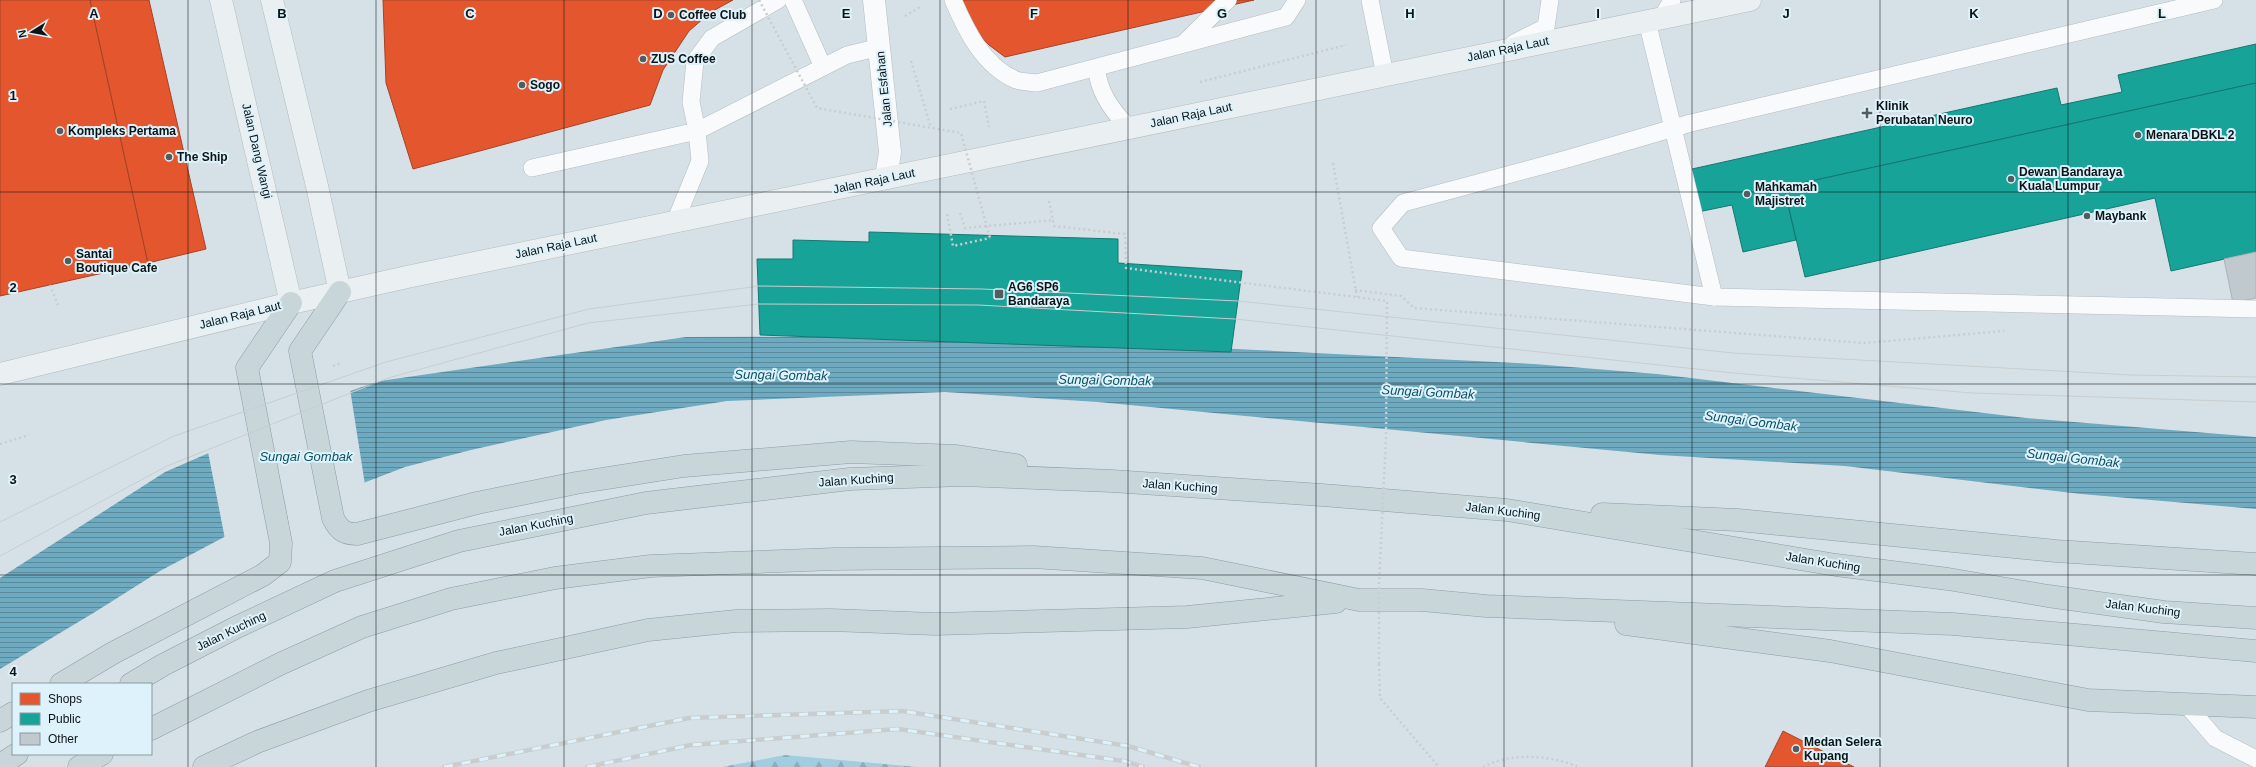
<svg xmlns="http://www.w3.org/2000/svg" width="2256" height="767" viewBox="0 0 2256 767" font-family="Helvetica,sans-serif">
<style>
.forest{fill:url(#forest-firs)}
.water{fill:url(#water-rules)}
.pier{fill:#d6e1e7}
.shops{fill:#e4572e;stroke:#a44327}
.public{fill:#17a398;stroke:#147871}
.building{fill:#c0c9ce;stroke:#abb3b8}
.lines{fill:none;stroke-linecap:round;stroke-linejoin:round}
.lane-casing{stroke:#b3bcc0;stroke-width:18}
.street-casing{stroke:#b3bcc0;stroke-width:23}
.secondary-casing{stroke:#b3bcc0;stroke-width:23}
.highway-casing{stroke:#8b9da4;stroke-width:23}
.path{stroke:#cacdce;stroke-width:2.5;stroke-dasharray:2 3;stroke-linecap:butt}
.lane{stroke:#f9fafb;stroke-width:17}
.street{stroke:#f9fafb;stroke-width:22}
.secondary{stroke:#eaeff2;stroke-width:22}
.highway{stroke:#c8d6da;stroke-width:22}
.tram{stroke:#c9cdce;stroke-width:1}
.rail-casing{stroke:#c9cdce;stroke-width:4.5}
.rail{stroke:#ddf2fa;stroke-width:3;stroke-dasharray:9;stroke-linecap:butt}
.path-bridge{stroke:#cacdce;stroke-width:2.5;stroke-dasharray:2 3;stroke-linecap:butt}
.grid{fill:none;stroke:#0d1417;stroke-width:1;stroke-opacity:0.55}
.poi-dot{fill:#535c60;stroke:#ddf2fa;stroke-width:1.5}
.labels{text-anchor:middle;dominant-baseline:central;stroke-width:4;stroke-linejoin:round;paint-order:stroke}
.poi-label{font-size:12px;font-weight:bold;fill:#0d1417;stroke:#ddf2fa;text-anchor:start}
.street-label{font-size:12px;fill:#0d1417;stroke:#ddf2fa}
.water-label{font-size:13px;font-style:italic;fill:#0b5165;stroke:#ddf2fa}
.grid-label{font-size:13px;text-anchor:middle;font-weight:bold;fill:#0d1417;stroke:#ddf2fa;stroke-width:4;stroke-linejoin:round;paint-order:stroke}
</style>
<defs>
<pattern id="forest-firs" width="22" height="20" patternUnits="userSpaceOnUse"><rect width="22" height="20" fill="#a0cddf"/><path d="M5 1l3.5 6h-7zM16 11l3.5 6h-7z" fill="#89afbf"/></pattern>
<pattern id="water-rules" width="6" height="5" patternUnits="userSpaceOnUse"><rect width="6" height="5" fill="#6eaac0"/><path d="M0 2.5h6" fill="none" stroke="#59899b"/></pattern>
</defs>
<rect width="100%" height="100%" fill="#d6e1e7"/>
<path class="forest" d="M785 755 918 767H722Z"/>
<path class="water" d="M927 336 1075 341 1534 364 1657 374 2026 418 2256 437V509L2081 494 1845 466 1660 455 1098 402 945 392 727 401 606 420 471 450 405 467 228 535 160 571 95 612 0 669V578L165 472 218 449 284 413 380 381 686 337Z"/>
<path class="pier" d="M350 389 365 485 225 539 208 452 283 412Z"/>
<g class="shops">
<path d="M0 0H90L148 263 0 296Z"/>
<path d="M90 0H149L206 249 148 263Z"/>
<path d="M383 0H733L711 12 689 31 663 70 650 105 413 169 386 83Z"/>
<path d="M962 0H1254L1005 57 989 45 973 28Z"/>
<path d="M1783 731 1854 767H1765Z"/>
</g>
<g class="public">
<path d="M2256 44V83L1784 187 1796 240 1743 252 1732 205 1693 213 1683 171 2057 88 2061 105 2122 92 2118 75Z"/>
<path d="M2256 83V252L2171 271 2155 198 1805 277 1784 187Z"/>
<path d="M869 232 1118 239V263L1242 271 1231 352 760 335 757 259H793V240L869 242Z"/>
</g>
<path class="building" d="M2256 252V298L2233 303 2224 259Z"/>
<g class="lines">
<g class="lane-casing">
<g id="lane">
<path d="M793 0 823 67"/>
<path d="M953 0C966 30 983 66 1016 80 1022 82 1031 82 1037 83L1286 17 1297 0"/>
<path d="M1370 0 1385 75"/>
<path d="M2214 0 1691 123 1567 159 1403 203 1381 228 1401 258 1714 297 2256 309"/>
<path d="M1661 19 1672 0"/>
<path d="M1647 21 1714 297"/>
<path d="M1514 43 1546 27 1550 0"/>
<path d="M1183 44 1228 0"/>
<path d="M1097 69C1098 92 1113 112 1129 128"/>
<path d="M532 168 697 131 847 55 880 47"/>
<path d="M675 222 700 161 697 131 691 102 695 61 712 38 778 0"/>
<path d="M2186 704 2215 738 2256 759"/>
</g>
</g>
<g class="street-casing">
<path id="street" d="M874 0 890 152 886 178"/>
</g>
<g class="secondary-casing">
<g id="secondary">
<path d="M221 0 291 303"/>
<path d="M272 0 317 186 340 292"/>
<path d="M0 374 291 303 407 277 1750 0"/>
</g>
</g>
<g class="highway-casing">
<g id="highway">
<path d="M340 292 300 351 333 518C339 530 344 534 357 534L477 503 576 483 684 466 851 452 957 456 1016 465"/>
<path d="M1602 514 1738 520 2056 551 2256 564"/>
<path d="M1626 624 1830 651 2088 700 2256 707"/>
<path d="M61 684 113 653 263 575 280 562 281 543 247 368 291 303"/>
<path d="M131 684 163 665 237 627 335 581 459 541 646 503 850 479 963 475 1112 481 1322 495 1507 510 1836 565 1948 579 2048 596 2164 612 2256 618"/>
<path d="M0 721 13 713"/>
<path d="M151 729 280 664 362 627 451 599 555 578 651 566 834 559 1033 557 1202 568 1359 600H1422L1486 606 1953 624 2256 651"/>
<path d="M0 765 17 754"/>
<path d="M79 767 102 754"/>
<path d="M204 767 257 742 368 701 496 663 648 630 736 621 831 620 935 624 1187 617 1336 602"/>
</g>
</g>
<g class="path">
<path d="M905 16 920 7"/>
<path d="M911 61 931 128"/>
<path d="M1200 82 1346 45"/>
<path d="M950 109 984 101 989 127"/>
<path d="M1333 163 1357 297"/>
<path d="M1049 201 1054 226 1125 234 1126 268 1387 301 1386 438"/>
<path d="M960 213 965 228 1054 220"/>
<path d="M947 214 953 246 990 238"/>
<path d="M50 285 58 305"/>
<path d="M1355 290 1401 296 1414 308 1864 343 2004 331"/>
<path d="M333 366 341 363"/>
<path d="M0 444 29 435"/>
<path d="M1379 664 1380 698 1439 767"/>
<path d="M1483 767C1513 752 1548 755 1579 767"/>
</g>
<use href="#lane" class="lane"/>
<use href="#street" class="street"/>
<use href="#secondary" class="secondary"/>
<use href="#highway" class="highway"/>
<g class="tram">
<path d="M0 522 174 436 386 362 589 309 759 286 982 289 1238 301 1733 353 2131 375 2256 377"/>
<path d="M0 556 167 466 388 378 588 323 759 304 978 305 1235 319 1733 373 1972 393 2256 402"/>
</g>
<g class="rail-casing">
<g id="rail">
<path d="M444 767 689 718 902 711 1128 746 1199 767"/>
<path d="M587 767 691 745 898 729 1124 761 1143 767"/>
</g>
</g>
<use href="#rail" class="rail"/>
<g class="path-bridge">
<path d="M759 0 817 108 961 133 990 238"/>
<path d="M1379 664V584L1386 438"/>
</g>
</g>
<path class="grid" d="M188 0V767M376 0V767M564 0V767M752 0V767M940 0V767M1128 0V767M1316 0V767M1504 0V767M1692 0V767M1880 0V767M2068 0V767M0 192H2256M0 384H2256M0 575H2256"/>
<g class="poi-dot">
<circle cx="671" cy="15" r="4"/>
<circle cx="643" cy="59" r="4"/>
<circle cx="522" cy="85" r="4"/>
<path d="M1865 107h4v4h4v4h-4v4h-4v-4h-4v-4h4z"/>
<circle cx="60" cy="131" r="4"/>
<circle cx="2138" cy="135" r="4"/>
<circle cx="169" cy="157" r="4"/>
<circle cx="2011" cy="179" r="4"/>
<circle cx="1747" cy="194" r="4"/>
<circle cx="2087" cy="216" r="4"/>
<circle cx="68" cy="261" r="4"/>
<rect x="994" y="289" width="10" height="10" rx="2"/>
<circle cx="1796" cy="749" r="4"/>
</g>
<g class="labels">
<g class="poi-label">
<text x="679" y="15">Coffee Club</text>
<text x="651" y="59">ZUS Coffee</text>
<text x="530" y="85">Sogo</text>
<text x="1876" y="106">Klinik<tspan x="1876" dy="14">Perubatan Neuro</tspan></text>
<text x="68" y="131">Kompleks Pertama</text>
<text x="2146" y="135">Menara DBKL 2</text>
<text x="177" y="157">The Ship</text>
<text x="2019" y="172">Dewan Bandaraya<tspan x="2019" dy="14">Kuala Lumpur</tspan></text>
<text x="1755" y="187">Mahkamah<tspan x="1755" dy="14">Majistret</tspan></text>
<text x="2095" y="216">Maybank</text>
<text x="76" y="254">Santai<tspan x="76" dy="14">Boutique Cafe</tspan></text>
<text x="1008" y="287">AG6 SP6<tspan x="1008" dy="14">Bandaraya</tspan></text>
<text x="1804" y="742">Medan Selera<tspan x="1804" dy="14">Kupang</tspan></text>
</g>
<g class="street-label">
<text transform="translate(1508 49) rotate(-12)">Jalan Raja Laut</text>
<text transform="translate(884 89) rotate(-96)">Jalan Esfahan</text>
<text transform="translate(1191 115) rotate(-12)">Jalan Raja Laut</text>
<text transform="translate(257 151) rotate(77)">Jalan Dang Wangi</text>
<text transform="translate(874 181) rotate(-12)">Jalan Raja Laut</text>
<text transform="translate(556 246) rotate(-12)">Jalan Raja Laut</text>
<text transform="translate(240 315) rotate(-14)">Jalan Raja Laut</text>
<text transform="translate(856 480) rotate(-4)">Jalan Kuching</text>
<text transform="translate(1180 486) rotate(4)">Jalan Kuching</text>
<text transform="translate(1503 511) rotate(7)">Jalan Kuching</text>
<text transform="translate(536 525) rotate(-11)">Jalan Kuching</text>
<text transform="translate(1823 562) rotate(9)">Jalan Kuching</text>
<text transform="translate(2143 608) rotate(7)">Jalan Kuching</text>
<text transform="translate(231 631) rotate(-26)">Jalan Kuching</text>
</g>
<g class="water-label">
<text transform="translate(781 375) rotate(1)">Sungai Gombak</text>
<text transform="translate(1105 380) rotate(1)">Sungai Gombak</text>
<text transform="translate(1428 392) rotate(3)">Sungai Gombak</text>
<text transform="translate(1751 421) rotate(7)">Sungai Gombak</text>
<text x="306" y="456">Sungai Gombak</text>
<text transform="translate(2073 458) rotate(6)">Sungai Gombak</text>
</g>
</g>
<g class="grid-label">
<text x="94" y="18">A</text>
<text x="282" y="18">B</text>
<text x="470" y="18">C</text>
<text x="658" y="18">D</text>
<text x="846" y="18">E</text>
<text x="1034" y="18">F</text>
<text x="1222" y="18">G</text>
<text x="1410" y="18">H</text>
<text x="1598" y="18">I</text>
<text x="1786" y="18">J</text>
<text x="1974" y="18">K</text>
<text x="2162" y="18">L</text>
<text x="13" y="100">1</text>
<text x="13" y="292">2</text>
<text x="13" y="484">3</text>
<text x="13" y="676">4</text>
</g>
<rect x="12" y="683" width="140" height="72" fill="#ddf2fa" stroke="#8a999f"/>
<rect x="20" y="693" width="20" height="12" fill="#e4572e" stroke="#8a999f"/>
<text x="48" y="703" font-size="12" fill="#0d1417">Shops</text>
<rect x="20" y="713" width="20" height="12" fill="#17a398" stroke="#8a999f"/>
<text x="48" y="723" font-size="12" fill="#0d1417">Public</text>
<rect x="20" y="733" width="20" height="12" fill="#c0c9ce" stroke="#8a999f"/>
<text x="48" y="743" font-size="12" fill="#0d1417">Other</text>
<g transform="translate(32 32) rotate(259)" stroke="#ddf2fa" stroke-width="3" paint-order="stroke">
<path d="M0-3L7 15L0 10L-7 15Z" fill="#0d1417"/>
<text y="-6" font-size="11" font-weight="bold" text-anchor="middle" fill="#0d1417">N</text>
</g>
</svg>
